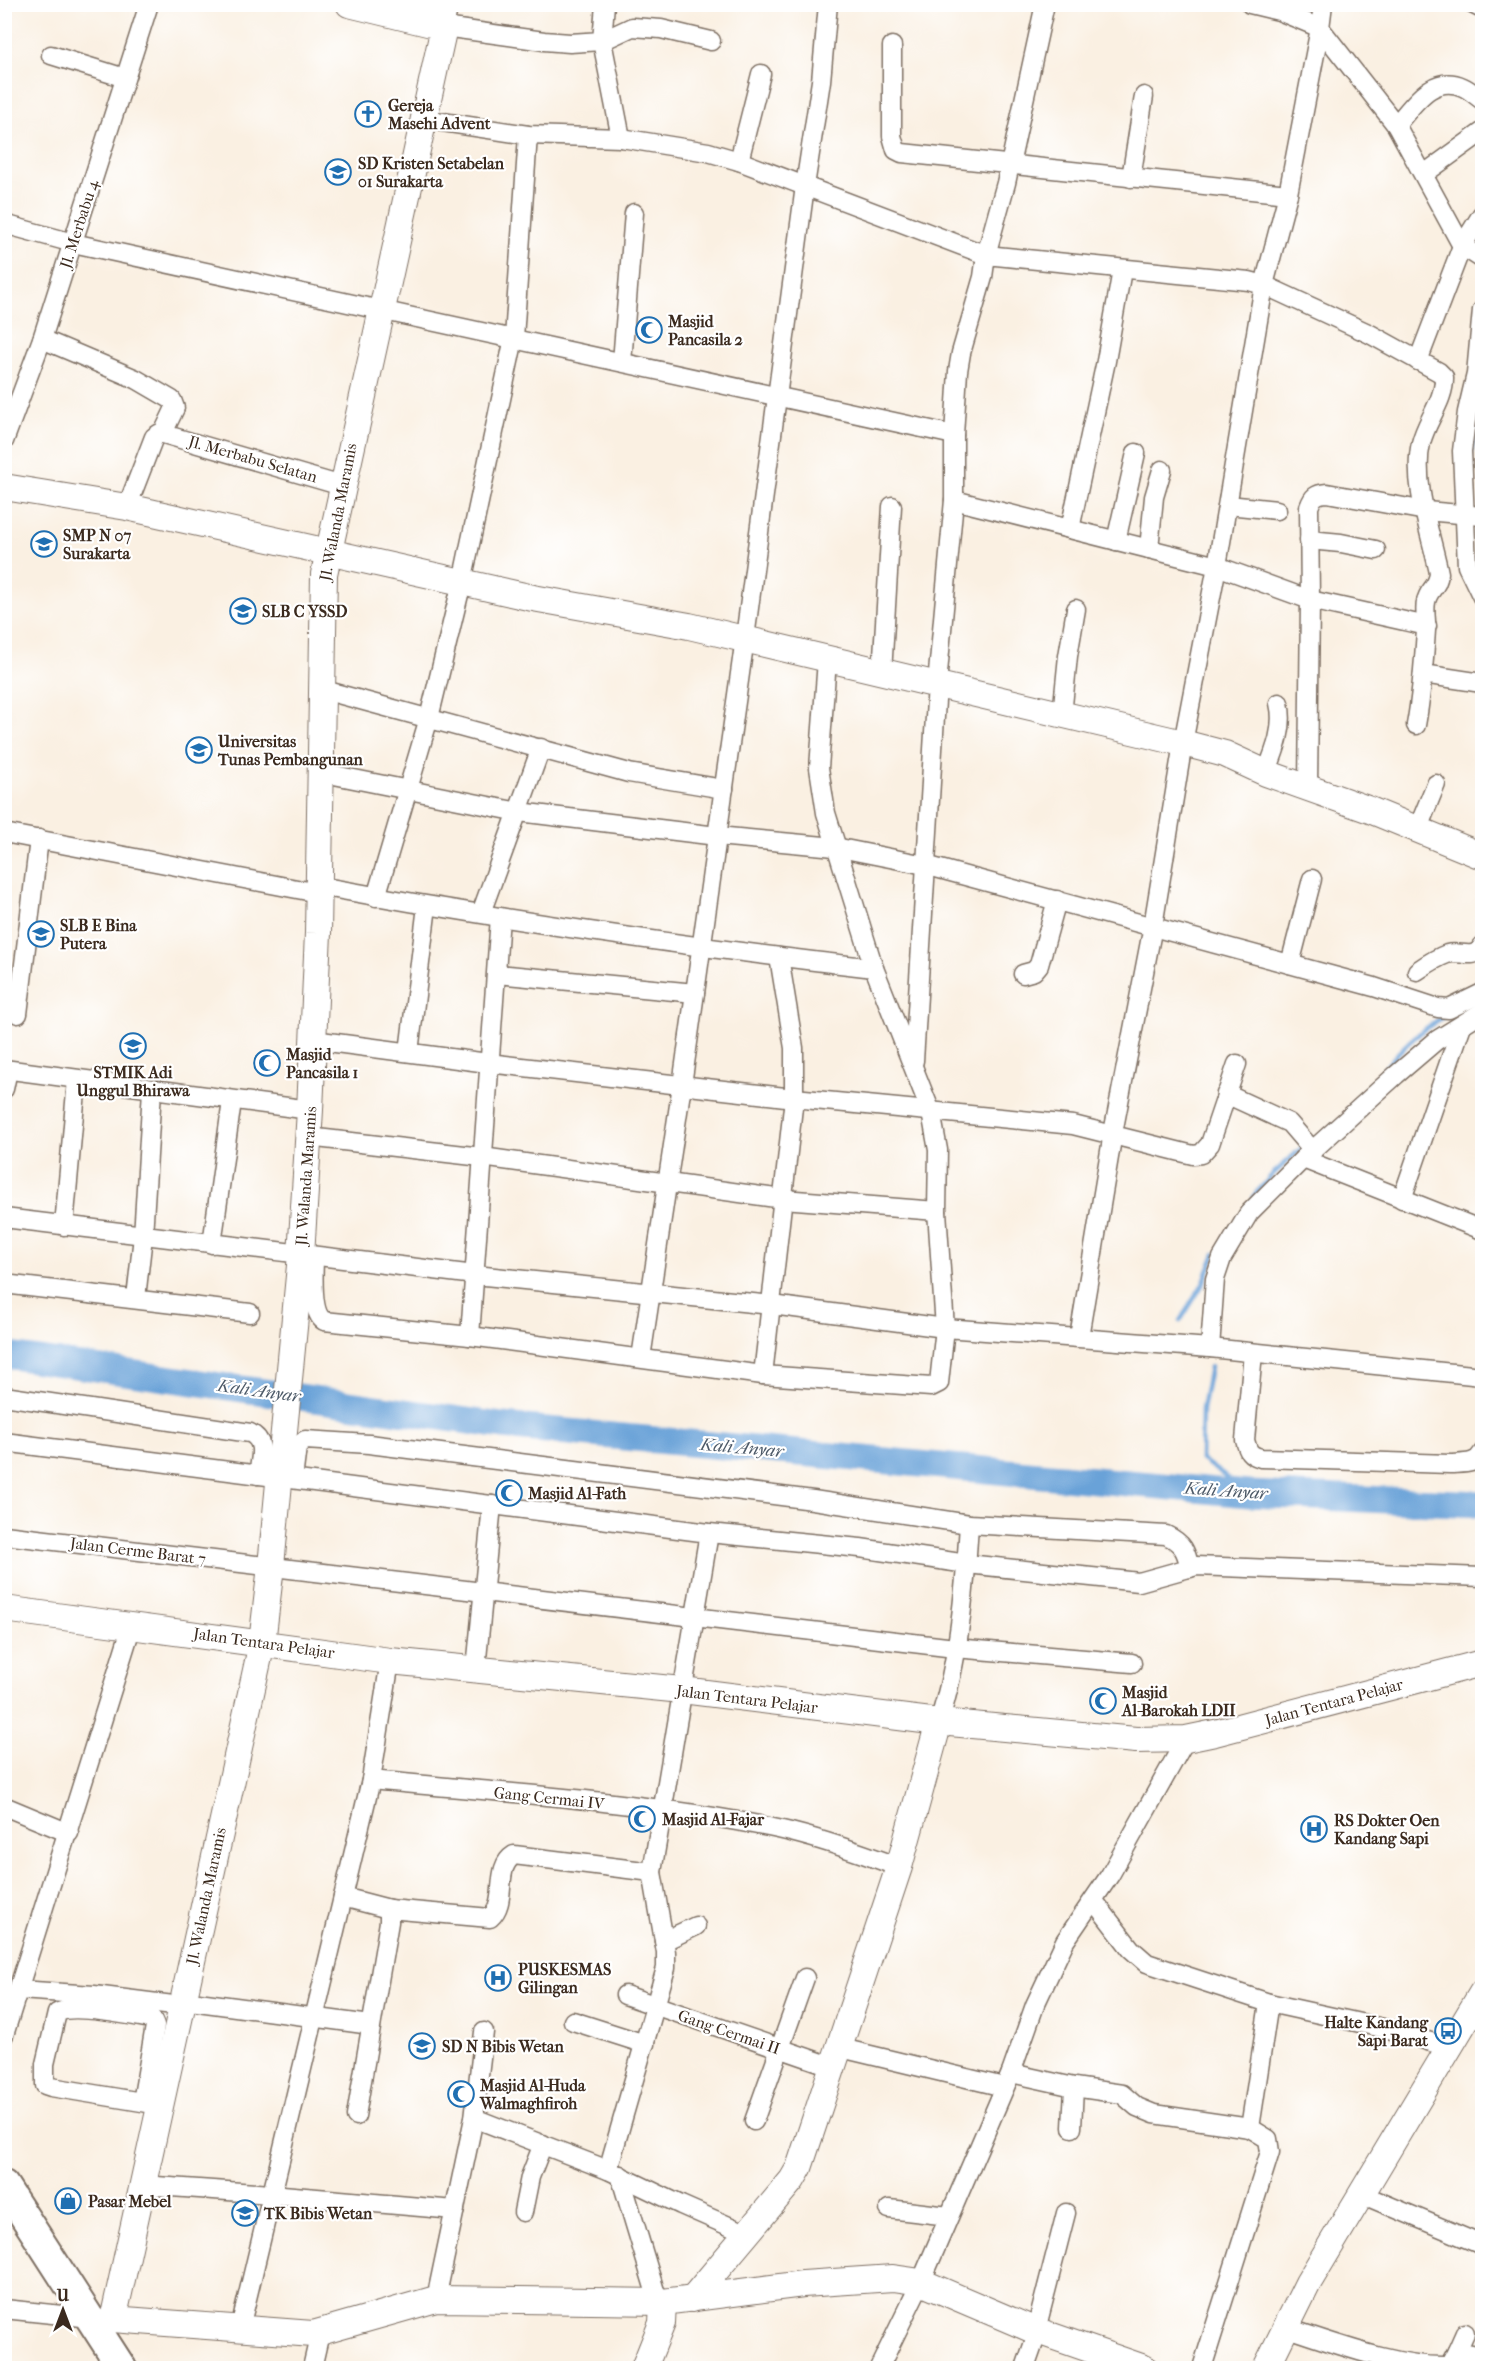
<svg xmlns="http://www.w3.org/2000/svg" width="1487" height="2373" viewBox="0 0 1487 2373" font-family="'IM FELL French Canon',serif">
<style>
.lines{fill:none;stroke-linecap:round;stroke-linejoin:round}
.stream{stroke:#69a2d8;stroke-width:4.5}
.river{stroke:#69a2d8;stroke-width:27}
.street-casing{stroke:#7e6f63;stroke-width:21}
.secondary-casing{stroke:#7e6f63;stroke-width:28}
.primary-casing{stroke:#7e6f63;stroke-width:32}
.street{stroke:#fff;stroke-width:18}
.secondary{stroke:#fff;stroke-width:26}
.primary{stroke:#fff;stroke-width:28}
.labels{text-anchor:middle;dominant-baseline:central;stroke-width:4.5;stroke-linejoin:round;paint-order:stroke}
.poi-label{font-size:16px;font-weight:bold;fill:#3b2a1e;stroke:#fff;text-anchor:start}
.street-label{font-size:16px;fill:#3b2a1e;stroke:#fff}
.water-label{font-size:18px;font-style:italic;fill:#4d5a68;stroke:#fff}
</style>
<rect width="100%" height="100%" fill="#fff"/>
<filter id="ink" filterUnits="userSpaceOnUse"><feTurbulence type="fractalNoise" baseFrequency=".0167" numOctaves="2"/><feDisplacementMap in="SourceGraphic" scale="12" xChannelSelector="R" yChannelSelector="G"/><feConvolveMatrix kernelMatrix="1 2 1 2 8 2 1 2 1" color-interpolation-filters="sRGB"/></filter>
<filter id="wash" filterUnits="userSpaceOnUse"><feTurbulence type="fractalNoise" baseFrequency=".008" numOctaves="4" result="noise"/><feDisplacementMap in="SourceGraphic" scale="24" xChannelSelector="R" yChannelSelector="G"/><feGaussianBlur stdDeviation="1.35" result="paint"/><feColorMatrix in="noise" values="0 0 0 0 0 0 0 0 0 0 0 0 0 0 0 0 0 1.4 0 .05"/><feComposite in="paint" operator="in"/></filter>
<g filter="url(#wash)">
<rect width="100%" height="100%" fill="#faf0e2"/>
<g class="lines">
<g class="stream">
<path d="M1470 459 1481 393"/>
<path d="M1474 560 1482 571"/>
<path d="M1371 1087C1393 1055 1413 1035 1446 1015"/>
<path d="M1253 1197 1272 1175 1304 1146"/>
<path d="M1180 1321 1203 1284 1215 1254"/>
<path d="M1210 1367 1202 1409 1201 1459 1249 1494"/>
</g>
<path class="river" d="M4 1355 503 1426 1249 1494 1482 1504"/>
</g>
</g>
<g filter="url(#ink)">
<g class="lines">
<g class="street-casing">
<g id="street">
<path d="M449 4 444 27 544 41 570 43 602 41 605 4"/>
<path d="M1250 4 1279 11 1320 28 1396 125 1462 246 1482 259"/>
<path d="M1472 4 1482 9"/>
<path d="M892 46V136L896 150 902 153 1288 194"/>
<path d="M51 55 125 78"/>
<path d="M423 119 528 135 621 138 708 152 739 161 986 255 1249 281 1264 285 1370 334 1439 372 1444 377C1445 400 1426 421 1421 443 1412 482 1431 534 1439 573 1438 588 1428 589 1426 602 1424 611 1427 621 1426 630 1424 662 1422 693 1416 725"/>
<path d="M1396 125C1413 106 1432 73 1463 87 1470 90 1476 96 1482 100"/>
<path d="M621 138 602 41 632 27 661 29 711 41"/>
<path d="M739 161 761 74"/>
<path d="M1424 174 1482 132"/>
<path d="M1131 178 1144 96"/>
<path d="M4 224 73 243 954 435"/>
<path d="M1482 310 1476 374 1467 412 1462 451 1467 566 1482 597"/>
<path d="M42 339 136 379 172 400 175 408 163 433"/>
<path d="M1418 361 1462 246 1482 214"/>
<path d="M622 362 634 213"/>
<path d="M4 441 42 339 149 4"/>
<path d="M954 500 1217 566 1310 600 1427 626"/>
<path d="M1228 505 1277 510"/>
<path d="M127 507 154 437 160 433 342 486"/>
<path d="M1070 529 1106 361 1122 270"/>
<path d="M1309 540 1341 543 1376 550"/>
<path d="M1116 541 1136 453"/>
<path d="M1149 549 1154 497 1162 470"/>
<path d="M882 673 892 506"/>
<path d="M1423 674 1482 683"/>
<path d="M320 689 629 773 724 789"/>
<path d="M1062 715 1068 656 1076 609"/>
<path d="M319 772 519 812 717 836 835 847 925 865 1374 987 1438 1008 1449 1009 1482 993"/>
<path d="M1266 773C1275 751 1285 727 1279 703"/>
<path d="M1308 788 1310 600 1309 507C1313 496 1316 494 1327 493L1426 511 1482 516"/>
<path d="M1418 828 1436 784"/>
<path d="M4 833 318 893"/>
<path d="M319 886C503 920 688 947 874 968"/>
<path d="M376 897 429 718 462 582 514 338 528 135"/>
<path d="M481 913 541 748"/>
<path d="M1290 964 1312 879"/>
<path d="M1417 971C1427 964 1436 958 1447 954 1459 950 1475 961 1482 946"/>
<path d="M497 974 695 993"/>
<path d="M1023 974 1034 971 1039 965 1057 900"/>
<path d="M18 1014 39 839"/>
<path d="M313 1040 488 1063 794 1098 1073 1125 1193 1155 1201 1154 1210 1144 1237 1064"/>
<path d="M409 1052 427 906"/>
<path d="M914 1061 937 684 954 500V435L958 371 961 353 983 277 986 255 1006 183 1045 4"/>
<path d="M4 1069 310 1110"/>
<path d="M4 1089 8 1070"/>
<path d="M1226 1094 1289 1123 1313 1151"/>
<path d="M308 1137 482 1157 783 1199 937 1211"/>
<path d="M1303 1159 1482 1230"/>
<path d="M1402 1199 1462 1025"/>
<path d="M4 1218 475 1275 772 1305 945 1328 1210 1348 1482 1376"/>
<path d="M64 1226 77 1080"/>
<path d="M212 1244 232 1101"/>
<path d="M314 1257C314 1272 310 1312 324 1321L470 1336 763 1375 931 1387 939 1383 945 1328 937 1211 938 1150 931 1112 874 968 826 813 819 768 827 660"/>
<path d="M4 1284 250 1313"/>
<path d="M136 1298 143 1236 152 1090"/>
<path d="M470 1336 500 917"/>
<path d="M1079 1337 1113 1133 1153 926 1183 743 1217 566 1264 285 1288 194 1320 28 1323 4"/>
<path d="M1210 1348 1215 1279 1222 1258 1249 1213 1303 1159 1396 1075 1437 1040 1482 1012"/>
<path d="M1253 1353 1245 1440C1248 1451 1249 1455 1261 1458L1450 1464C1462 1463 1477 1465 1482 1453"/>
<path d="M641 1358 682 1085 745 638 805 186 821 81 828 4"/>
<path d="M763 1375 794 1098V1048L779 957"/>
<path d="M4 1396 250 1433C267 1441 260 1459 258 1475"/>
<path d="M4 1442 709 1533 860 1548 967 1564 1139 1582 1196 1566 1482 1577"/>
<path d="M293 1479 297 1447 305 1440 369 1444 813 1500 969 1524 1166 1535C1183 1543 1186 1551 1190 1568"/>
<path d="M4 1535 955 1648 1132 1663"/>
<path d="M476 1669 492 1505"/>
<path d="M939 1722C959 1660 965 1590 969 1524"/>
<path d="M371 1780C506 1793 644 1801 778 1829 819 1838 859 1852 899 1867"/>
<path d="M4 1806 69 1833"/>
<path d="M343 1897 389 1909"/>
<path d="M1094 1901 1131 1949 1147 1963 1269 2003 1392 2030 1450 2048"/>
<path d="M664 1941 696 1926"/>
<path d="M19 1990 94 1995 181 2006"/>
<path d="M625 1995 834 2067"/>
<path d="M183 2000 371 2025"/>
<path d="M573 2021 645 2044"/>
<path d="M4 2035 132 1625"/>
<path d="M841 2048 1004 2087"/>
<path d="M1011 2073 1074 2087 1122 2094 1137 2107 1154 2114 1250 2128 1268 2139 1270 2152 1202 2368"/>
<path d="M142 2102 155 2026 152 2019C133 2016 72 2003 57 2013L45 2064V2085L51 2087 160 2105"/>
<path d="M356 2116 389 1922V1909L490 1918C509 1902 493 1868 514 1855L652 1872"/>
<path d="M474 2118 608 2170 681 2205 747 2234"/>
<path d="M754 2121 805 1978"/>
<path d="M1072 2128 1074 2087"/>
<path d="M1250 2128 1269 2003"/>
<path d="M608 2170 666 1968V1952L652 1872 709 1533"/>
<path d="M620 2175 655 2291 663 2302"/>
<path d="M142 2185 271 2194 455 2210"/>
<path d="M1361 2194 1482 2245"/>
<path d="M889 2209 949 2216"/>
<path d="M523 2212 530 2177 543 2144"/>
<path d="M436 2299 474 2118 484 2032"/>
<path d="M4 2309 91 2318"/>
<path d="M240 2328 371 1780 390 1661"/>
<path d="M1287 2328C1334 2343 1399 2368 1449 2366L1457 2351 1482 2356"/>
<path d="M1036 2330 1066 2213"/>
<path d="M1457 2351 1465 2333"/>
<path d="M312 2368 320 2333"/>
<path d="M879 2368 921 2282 1011 2073 1035 2005 1065 1941 1110 1875 1186 1739"/>
<path d="M1025 2368 1038 2331"/>
</g>
</g>
<g class="secondary-casing">
<g id="secondary">
<path d="M4 487 127 507 533 598 689 626 1183 743 1225 754 1266 773 1370 810 1482 856"/>
<path d="M4 1609 390 1661 682 1690 939 1722 1136 1740 1186 1739 1215 1733 1482 1663"/>
<path d="M692 2299 792 2180 799 2168 899 1867 939 1722"/>
<path d="M112 2319 313 2334 436 2299 663 2302 803 2284 893 2278 921 2282 1029 2328 1144 2368"/>
<path d="M97 2328 112 2319 115 2311 262 1643 271 1566 301 1255 310 1110 318 933 324 574 444 27 349 4"/>
<path d="M644 2368 662 2323 663 2302"/>
<path d="M1266 2368 1308 2283 1482 1993"/>
</g>
</g>
<g class="primary-casing">
<path id="primary" d="M4 2185 122 2368"/>
</g>
<use href="#street" class="street"/>
<use href="#secondary" class="secondary"/>
<use href="#primary" class="primary"/>
</g>
</g>
<defs>
<g id="church-ring" transform="scale(1.35)"><circle r="9.5" fill="#fff" stroke="#1f6fb2" stroke-width="1.5"/><path d="M-1.2-6h2.4v3.5h3.3v2.4h-3.3V6h-2.4V-.1h-3.3v-2.4h3.3Z" fill="#1f6fb2"/></g>
<g id="school-ring" transform="scale(1.35)"><circle r="9.5" fill="#fff" stroke="#1f6fb2" stroke-width="1.5"/><path d="M0-5L7-2L0 1L-7-2ZM-4 1L0 2.5L4 1V4Q0 6-4 4Z" fill="#1f6fb2"/></g>
<g id="mosque-ring" transform="scale(1.35)"><circle r="9.5" fill="#fff" stroke="#1f6fb2" stroke-width="1.5"/><path d="M3.5-4.9A6 6 0 1 0 3.5 4.9A5 5 0 1 1 3.5-4.9Z" fill="#1f6fb2"/></g>
<g id="university-ring" transform="scale(1.35)"><circle r="9.5" fill="#fff" stroke="#1f6fb2" stroke-width="1.5"/><path d="M0-5L7-2L0 1L-7-2ZM-4 1L0 2.5L4 1V4Q0 6-4 4Z" fill="#1f6fb2"/></g>
<g id="hospital-ring" transform="scale(1.35)"><circle r="9.5" fill="#fff" stroke="#1f6fb2" stroke-width="1.5"/><path d="M-5-5h3v3.5h4V-5h3V5h-3V1.5h-4V5h-3Z" fill="#1f6fb2"/></g>
<g id="bus-ring" transform="scale(1.35)"><circle r="9.5" fill="#fff" stroke="#1f6fb2" stroke-width="1.5"/><path d="M-5-6H5V4H4V6H2V4H-2V6H-4V4H-5ZM-3.5-4V0h7V-4ZM-3.5 1.2v1.5H-2V1.2ZM2 1.2v1.5H3.5V1.2Z" fill="#1f6fb2"/></g>
<g id="shop-ring" transform="scale(1.35)"><circle r="9.5" fill="#fff" stroke="#1f6fb2" stroke-width="1.5"/><path d="M-5-2.5h2.3a2.7 3.5 0 0 1 5.4 0H5L5.5 6h-11ZM-1.5-2.5h3a1.5 2.3 0 0 0-3 0Z" fill="#1f6fb2"/></g>
</defs>
<g fill-rule="evenodd">
<use href="#church-ring" x="368" y="114"/>
<use href="#school-ring" x="338" y="172"/>
<use href="#mosque-ring" x="649" y="330"/>
<use href="#university-ring" x="44" y="544"/>
<use href="#school-ring" x="243" y="611"/>
<use href="#university-ring" x="199" y="750"/>
<use href="#school-ring" x="41" y="934"/>
<use href="#school-ring" x="133" y="1046"/>
<use href="#mosque-ring" x="267" y="1063"/>
<use href="#mosque-ring" x="509" y="1493"/>
<use href="#mosque-ring" x="1103" y="1701"/>
<use href="#mosque-ring" x="642" y="1819"/>
<use href="#hospital-ring" x="1314" y="1829"/>
<use href="#hospital-ring" x="498" y="1978"/>
<use href="#bus-ring" x="1448" y="2031"/>
<use href="#school-ring" x="422" y="2046"/>
<use href="#mosque-ring" x="461" y="2094"/>
<use href="#shop-ring" x="68" y="2201"/>
<use href="#school-ring" x="245" y="2213"/>
</g>
<g class="labels">
<g class="poi-label">
<text x="388" y="105">Gereja<tspan x="388" dy="18">Masehi Advent</tspan></text>
<text x="358" y="163">SD Kristen Setabelan<tspan x="358" dy="18">01 Surakarta</tspan></text>
<text x="668" y="321">Masjid<tspan x="668" dy="18">Pancasila 2</tspan></text>
<text x="63" y="535">SMP N 07<tspan x="63" dy="18">Surakarta</tspan></text>
<text x="262" y="611">SLB C YSSD</text>
<text x="218" y="741">Universitas<tspan x="218" dy="18">Tunas Pembangunan</tspan></text>
<text x="60" y="925">SLB E Bina<tspan x="60" dy="18">Putera</tspan></text>
<text x="286" y="1054">Masjid<tspan x="286" dy="18">Pancasila 1</tspan></text>
<text x="133" y="1072" text-anchor="middle">STMIK Adi<tspan x="133" dy="18">Unggul Bhirawa</tspan></text>
<text x="528" y="1493">Masjid Al-Fath</text>
<text x="1122" y="1692">Masjid<tspan x="1122" dy="18">Al-Barokah LDII</tspan></text>
<text x="662" y="1819">Masjid Al-Fajar</text>
<text x="1334" y="1820">RS Dokter Oen<tspan x="1334" dy="18">Kandang Sapi</tspan></text>
<text x="518" y="1969">PUSKESMAS<tspan x="518" dy="18">Gilingan</tspan></text>
<text x="1428" y="2022" text-anchor="end">Halte Kandang<tspan x="1428" dy="18">Sapi Barat</tspan></text>
<text x="442" y="2046">SD N Bibis Wetan</text>
<text x="480" y="2085">Masjid Al-Huda<tspan x="480" dy="18">Walmaghfiroh</tspan></text>
<text x="88" y="2201">Pasar Mebel</text>
<text x="264" y="2213">TK Bibis Wetan</text>
</g>
<g class="street-label">
<text transform="translate(79 224) rotate(-72)">Jl. Merbabu 4</text>
<text transform="translate(253 459) rotate(16)">Jl. Merbabu Selatan</text>
<text transform="translate(338 512) rotate(-79)">Jl. Walanda Maramis</text>
<text transform="translate(306 1176) rotate(-86)">Jl. Walanda Maramis</text>
<text transform="translate(138 1551) rotate(7)">Jalan Cerme Barat 7</text>
<text transform="translate(264 1643) rotate(8)">Jalan Tentara Pelajar</text>
<text transform="translate(747 1699) rotate(7)">Jalan Tentara Pelajar</text>
<text transform="translate(1334 1702) rotate(-15)">Jalan Tentara Pelajar</text>
<text transform="translate(549 1798) rotate(6)">Gang Cermai IV</text>
<text transform="translate(206 1896) rotate(-78)">Jl. Walanda Maramis</text>
<text transform="translate(729 2032) rotate(19)">Gang Cermai II</text>
</g>
<g class="water-label">
<text transform="translate(259 1391) rotate(8)">Kali Anyar</text>
<text transform="translate(742 1448) rotate(5)">Kali Anyar</text>
<text transform="translate(1226 1491) rotate(4)">Kali Anyar</text>
</g>
</g>
<rect width="1487" height="2373" fill="none" stroke="#fff" stroke-width="24"/>
<g transform="translate(63 2310)" stroke="#ffffff" stroke-width="4.5" paint-order="stroke">
<path d="M0-4.5L10 22L0 15L-10 22Z" fill="#3b2a1e"/>
<text y="-9" font-size="16" font-weight="bold" text-anchor="middle" fill="#3b2a1e">U</text>
</g>
</svg>
